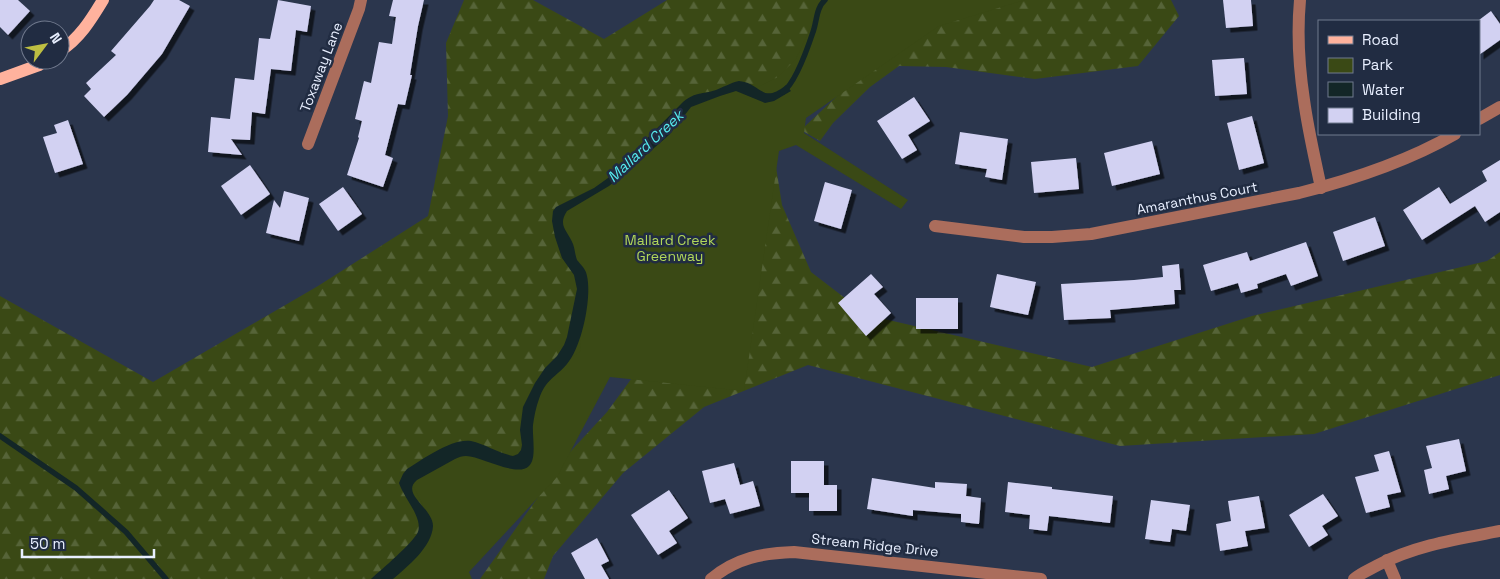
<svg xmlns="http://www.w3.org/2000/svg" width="1500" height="579" viewBox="0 0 1500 579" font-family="'Space Grotesk',sans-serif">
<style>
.forest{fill:url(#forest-firs)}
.park{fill:#3a4915}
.water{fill:#132627}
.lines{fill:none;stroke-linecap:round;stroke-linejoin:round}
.stream{stroke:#132627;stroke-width:5.5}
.building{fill:#d2d1f2;filter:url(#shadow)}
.minor{stroke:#ab6d5c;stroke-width:12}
.major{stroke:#ffb29d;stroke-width:12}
.labels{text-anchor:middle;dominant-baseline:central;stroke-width:5;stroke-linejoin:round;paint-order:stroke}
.street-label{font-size:14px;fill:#e8efff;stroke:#212c42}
.park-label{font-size:14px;fill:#b2d75a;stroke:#212c42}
.water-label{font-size:15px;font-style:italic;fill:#56ecef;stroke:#212c42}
</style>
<defs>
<pattern id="forest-firs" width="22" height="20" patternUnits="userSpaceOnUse" patternTransform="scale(1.25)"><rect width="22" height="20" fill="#3a4915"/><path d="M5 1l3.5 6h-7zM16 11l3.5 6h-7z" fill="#566438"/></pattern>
<filter id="shadow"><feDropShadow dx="4.5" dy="4.5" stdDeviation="0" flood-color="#0009"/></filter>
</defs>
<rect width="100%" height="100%" fill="#2b364d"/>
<g class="forest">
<path d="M464 0H533L604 39 667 0H887L533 450 424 579H0V296L153 382 318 286 428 216 448 116 446 43Z"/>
<path d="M949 0H1171L1179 16 1138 66 1035 79 946 67 899 66 870 87 833 123 820 141 801 130 866 69Z"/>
<path d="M774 154 782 205 811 272 867 315 1092 367 1252 316 1487 261 1500 252V375L1314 434 1120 446 808 365 704 407 623 473 553 556 544 579H480L570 452 607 412 662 337Z"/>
</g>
<path class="park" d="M823 0H1025L939 26 806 118 804 133 908 200 901 209 796 145 779 151 744 391 610 377 557 477 469 572 472 579H383L418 551 428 516 411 481 459 450 527 457 537 394 546 374 581 351 577 262 562 246 564 217 578 197 651 148 698 93 758 87 778 77 796 59Z"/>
<path class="water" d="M739 81C761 83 762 105 786 85L791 91 774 101 765 103 736 91 720 96 691 107 669 135 623 175 609 186 567 211C557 226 568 231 573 244 575 249 575 255 577 260 581 265 586 269 587 276 592 297 582 347 567 364 555 378 546 379 539 399 536 407 534 417 533 425 532 436 537 459 529 466 517 478 481 456 466 456 462 456 459 457 455 459L417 480C400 494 433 508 433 526 432 547 407 567 393 579H371C382 569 412 544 418 532 419 529 419 525 418 521 414 507 404 497 399 483L403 474 407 469C423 459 452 438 471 441 485 444 498 453 513 456L518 454 521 450 522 445 520 430 523 407 535 383 545 368 557 356 564 345 567 337 577 289 574 275 562 258 555 237 552 221 553 211 556 207 594 188 608 178 683 102C697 91 701 95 716 90 724 87 730 83 739 81Z"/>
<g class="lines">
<g class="stream">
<path d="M783 92C795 83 808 47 813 32 817 21 816 8 825 0"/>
<path d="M0 436 76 488 126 532 166 579"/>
</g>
</g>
<g class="building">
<path d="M0 0H18L30 11 8 35 0 27Z"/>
<path d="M154 0H179L190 6 162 54 127 95 104 117 84 96 91 89 86 83 116 55 111 51 150 6Z"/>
<path d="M278 0 311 6 307 32 296 30 291 71 271 69 265 114 252 112 250 140 231 139 242 155 208 152 211 117 230 119 235 78 254 80 259 38 270 39Z"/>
<path d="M393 0H424L418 26 410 75H412L405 105 398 104 385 155 393 158 383 187 347 175 359 138 358 137 362 121 355 119 364 81 371 83 379 42 392 44 396 17 389 16Z"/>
<path d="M1223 0H1251L1253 26 1226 28Z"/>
<path d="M1491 11 1500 24V40L1479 55V20Z"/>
<path d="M1244 58 1247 94 1215 96 1212 60Z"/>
<path d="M914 97 930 121 908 135 917 150 902 159 877 121Z"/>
<path d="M1252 116 1264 163 1239 170 1227 123Z"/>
<path d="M68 120 83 164 55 173 43 137 57 133 54 125Z"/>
<path d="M960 132 1008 139 1002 180 985 177 987 169 955 164Z"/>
<path d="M1152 141 1160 174 1112 186 1104 153Z"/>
<path d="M1076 158 1079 189 1034 193 1031 162Z"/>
<path d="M1500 160V212L1485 222 1475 206 1422 240 1403 210 1439 187 1450 204 1487 181 1482 171Z"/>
<path d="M250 165 270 194 241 215 221 186Z"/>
<path d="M825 182 852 190 841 229 814 221Z"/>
<path d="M343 187 362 214 338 231 319 204Z"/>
<path d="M284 191 309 198 299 241 266 233 274 200 280 208Z"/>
<path d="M1375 217 1385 246 1343 261 1333 232Z"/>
<path d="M1306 242 1318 276 1291 286 1286 274 1257 284 1258 288 1241 293 1238 283 1211 291 1203 265 1247 252 1250 261Z"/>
<path d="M1179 264 1181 290H1174L1175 304 1110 310 1111 318 1064 320 1061 284 1134 280 1163 277 1162 266Z"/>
<path d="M871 274 883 287 874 294 891 313 866 336 838 303Z"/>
<path d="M997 274 1036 282 1028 315 990 307Z"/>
<rect x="916" y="298" width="42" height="31"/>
<path d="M1459 439 1466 471 1446 476 1449 489 1429 494 1424 470 1432 468 1426 446Z"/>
<path d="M1389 451 1401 492 1387 495 1390 507 1366 513 1355 477 1379 471 1374 455Z"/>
<path d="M791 461H824V485H837V511H809V493H791Z"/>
<path d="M734 463 740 485 753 481 760 506 730 514 725 499 710 503 702 471Z"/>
<path d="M872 478 935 488V482L967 484 966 496 981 498 979 524 961 522V514L913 510V516L867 509Z"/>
<path d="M1008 482 1052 487V489L1113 496 1110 523 1049 516 1047 531 1029 529 1030 515 1005 512Z"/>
<path d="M669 490 688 518 669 531 677 543 658 555 631 515Z"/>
<path d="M1323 494 1338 516 1322 526 1328 535 1309 547 1289 515Z"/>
<path d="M1259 496 1265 528 1245 531 1248 546 1220 551 1216 524 1231 521 1228 501Z"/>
<path d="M1151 500 1190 505 1186 531 1172 529 1170 542 1145 539Z"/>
<path d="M597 538 609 561 601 565 609 579H585L571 553Z"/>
</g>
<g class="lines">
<g class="minor">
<path d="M1300 0C1297 33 1299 67 1304 100 1308 130 1315 159 1321 188"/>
<path d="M1479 119 1500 107"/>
<path d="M308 144 359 9 361 0"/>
<path d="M935 226 1024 237H1052L1091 234 1299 193C1351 180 1408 161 1455 134"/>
<path d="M1387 560 1395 579"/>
<path d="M711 579C736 558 763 553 794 552L1041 579"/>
<path d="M1354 579C1361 573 1369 570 1378 565 1416 545 1458 539 1500 531"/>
</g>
<g class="major">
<path d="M60 51C79 39 91 20 103 0"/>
<path d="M0 79 39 65 46 60"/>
</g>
</g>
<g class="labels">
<g class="street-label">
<text transform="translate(321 67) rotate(-69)">Toxaway Lane</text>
<text transform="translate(1197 198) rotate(-11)">Amaranthus Court</text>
<text transform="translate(875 545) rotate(6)">Stream Ridge Drive</text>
</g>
<g class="park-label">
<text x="670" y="240">Mallard Creek<tspan x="670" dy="16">Greenway</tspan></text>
</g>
<g class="water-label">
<text transform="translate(645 146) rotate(-43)">Mallard Creek</text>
</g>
</g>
<rect x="1318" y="20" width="162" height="115" fill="#212c42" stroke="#717a8e"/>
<rect x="1328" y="36" width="25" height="8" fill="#ffb29d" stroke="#717a8e"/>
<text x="1362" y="45" font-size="15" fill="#e8efff">Road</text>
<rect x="1328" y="58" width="25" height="15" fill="#3a4915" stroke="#717a8e"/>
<text x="1362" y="70" font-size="15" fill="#e8efff">Park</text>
<rect x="1328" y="82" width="25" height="15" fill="#132627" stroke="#717a8e"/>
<text x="1362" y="95" font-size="15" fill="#e8efff">Water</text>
<rect x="1328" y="108" width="25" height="15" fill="#d2d1f2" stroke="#717a8e"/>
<text x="1362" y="120" font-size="15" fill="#e8efff">Building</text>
<g transform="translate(45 45) rotate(58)"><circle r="24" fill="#212c42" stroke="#717a8e"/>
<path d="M0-4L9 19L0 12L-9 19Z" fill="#bebf42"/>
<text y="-8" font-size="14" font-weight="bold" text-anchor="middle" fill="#e8efff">N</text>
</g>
<path d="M22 549v8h132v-8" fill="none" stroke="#e8efff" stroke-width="2.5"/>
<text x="30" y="549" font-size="15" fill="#e8efff" stroke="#212c42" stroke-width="4" paint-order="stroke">50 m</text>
</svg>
